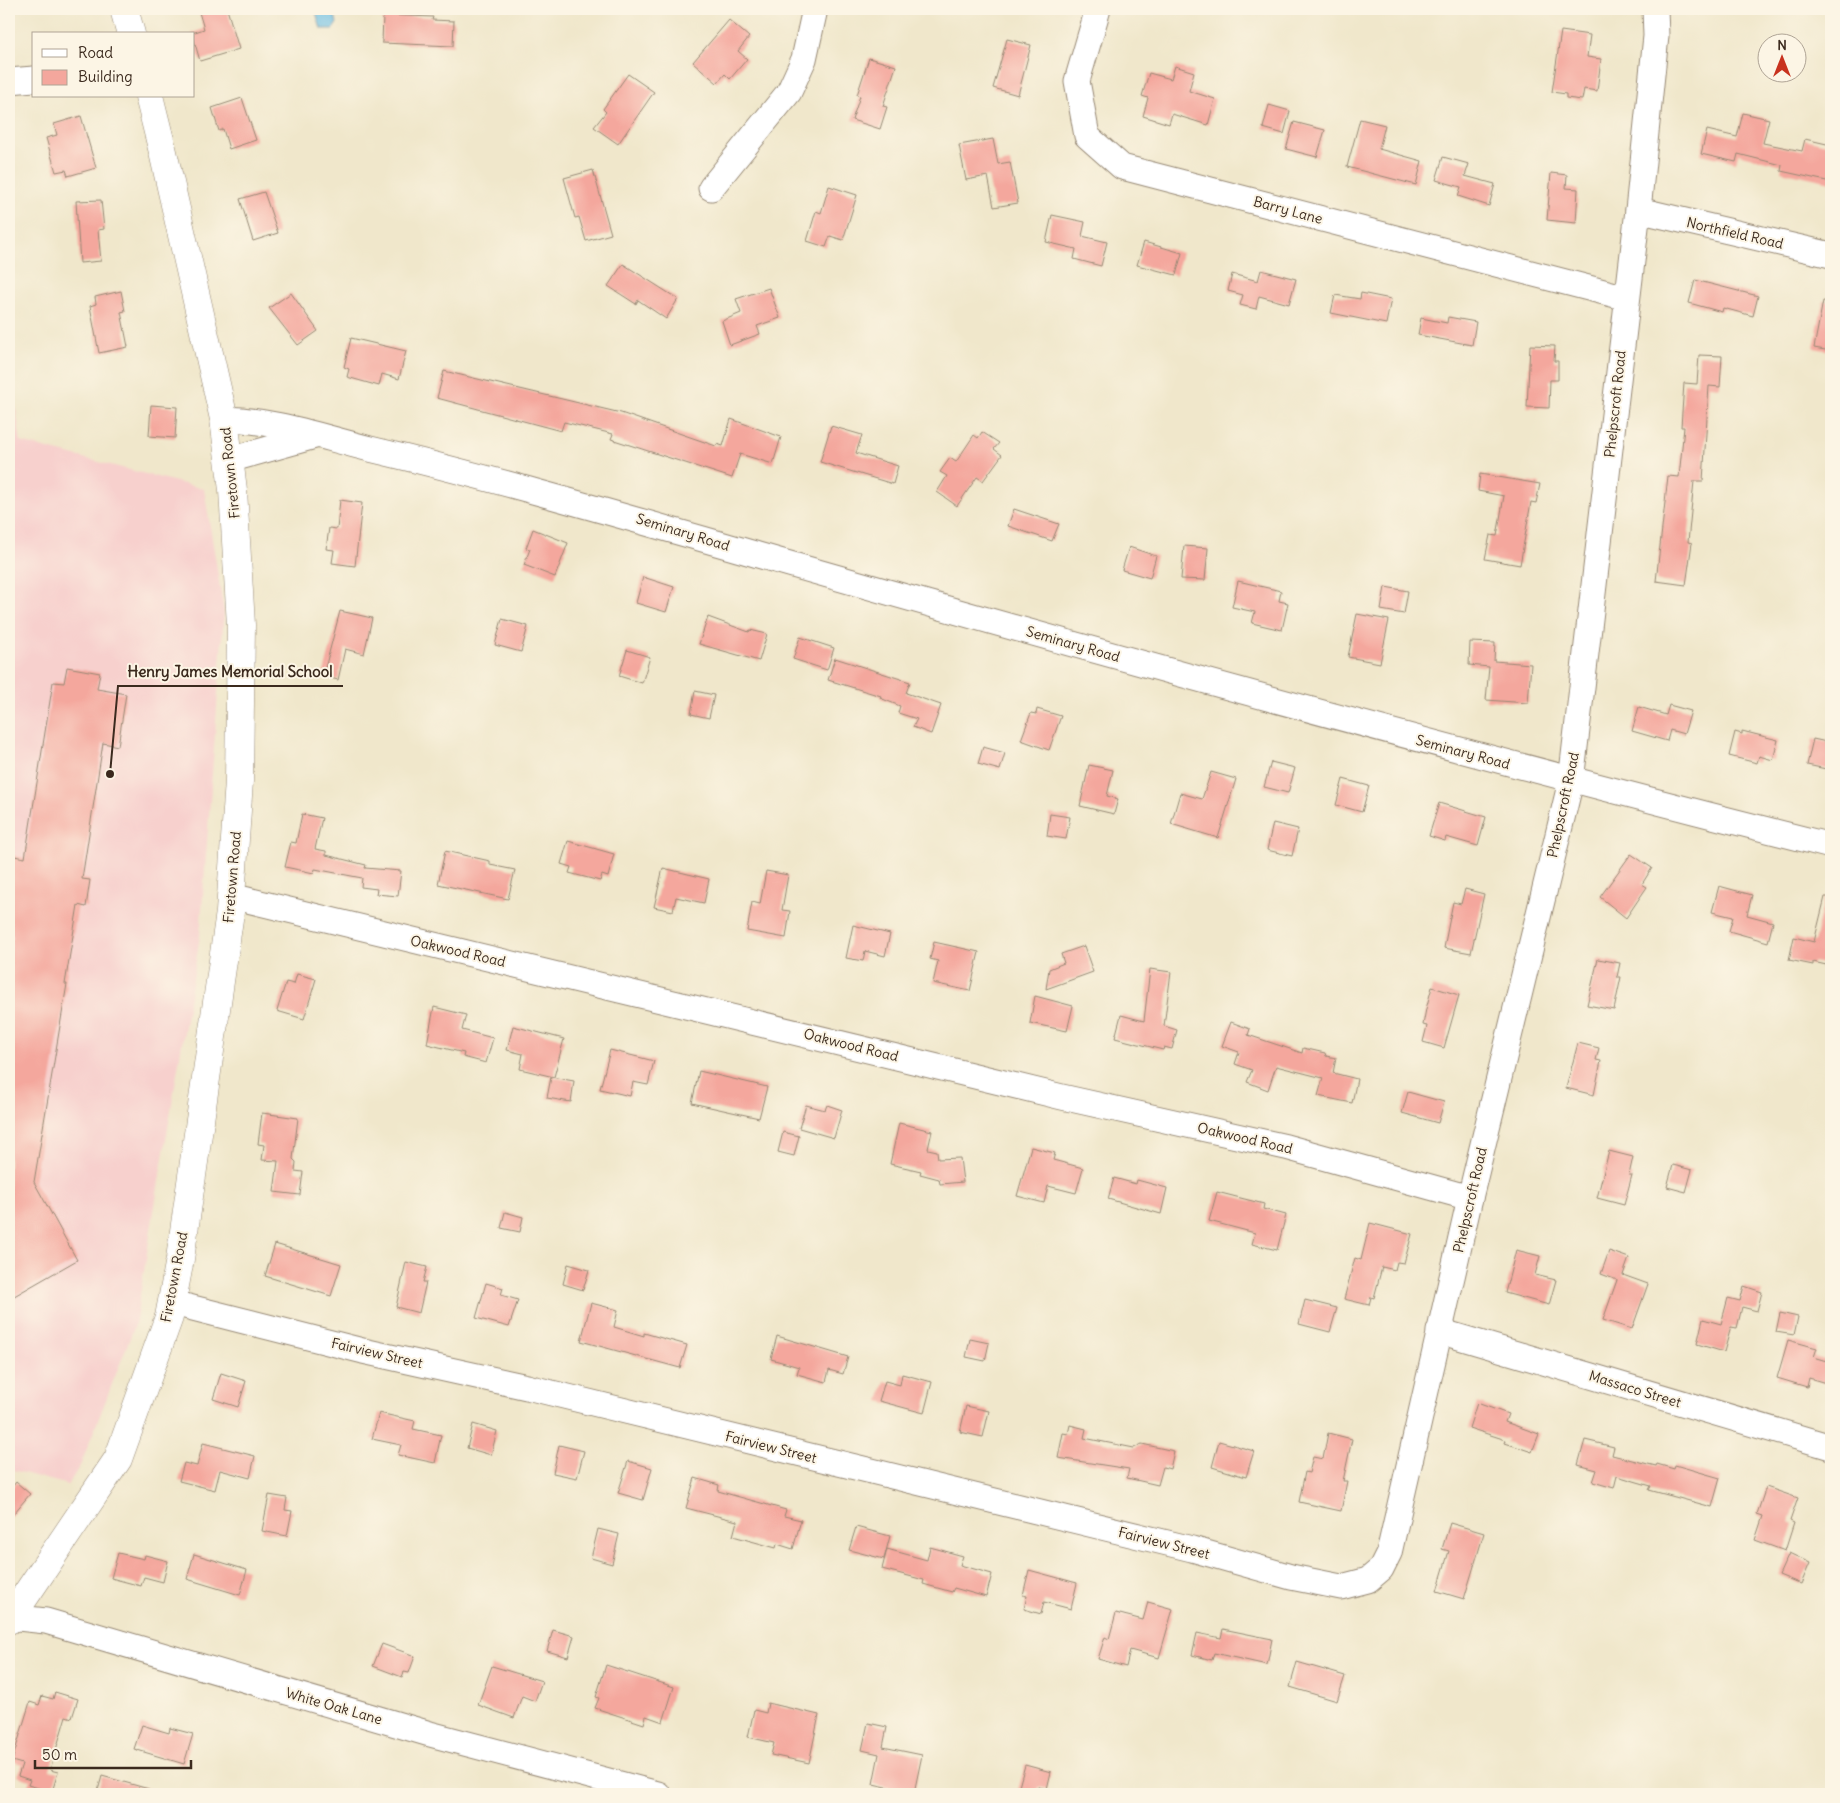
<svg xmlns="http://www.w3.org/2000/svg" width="1840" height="1803" viewBox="0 0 1840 1803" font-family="Delius,sans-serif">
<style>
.built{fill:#f7d0cd}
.water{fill:#67bde4;stroke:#517481}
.building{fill:#f4a79d}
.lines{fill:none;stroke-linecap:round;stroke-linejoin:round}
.street-casing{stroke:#968874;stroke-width:27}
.secondary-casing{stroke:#968874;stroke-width:29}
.street{stroke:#fff;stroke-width:25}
.secondary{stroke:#fff;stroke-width:28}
.labels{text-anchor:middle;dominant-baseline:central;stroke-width:4;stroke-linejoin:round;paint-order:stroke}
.street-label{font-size:14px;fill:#3b2a1e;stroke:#fcf5e5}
.leader{fill:none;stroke:#3b2a1e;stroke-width:2}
.callout-dot{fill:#3b2a1e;stroke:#fcf5e5;stroke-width:2}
.callout-label{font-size:15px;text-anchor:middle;font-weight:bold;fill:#3b2a1e;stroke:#fcf5e5;stroke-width:4;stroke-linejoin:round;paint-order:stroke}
</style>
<rect width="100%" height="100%" fill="#fcf5e5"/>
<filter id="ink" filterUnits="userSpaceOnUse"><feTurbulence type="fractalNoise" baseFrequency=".02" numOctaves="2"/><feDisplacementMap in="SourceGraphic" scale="10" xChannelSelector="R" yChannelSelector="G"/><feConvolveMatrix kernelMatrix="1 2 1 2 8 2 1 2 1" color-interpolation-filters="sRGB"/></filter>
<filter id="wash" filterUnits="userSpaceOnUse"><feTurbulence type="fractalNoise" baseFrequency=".0096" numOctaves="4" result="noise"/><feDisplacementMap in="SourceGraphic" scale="20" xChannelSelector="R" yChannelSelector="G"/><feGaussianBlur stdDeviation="1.12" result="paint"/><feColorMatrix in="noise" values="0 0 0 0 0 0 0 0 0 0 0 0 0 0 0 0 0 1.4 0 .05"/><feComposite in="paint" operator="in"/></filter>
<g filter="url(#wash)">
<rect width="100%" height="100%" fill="#f0e7cb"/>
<path class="built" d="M9 367 21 442 204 489 224 612 200 936 135 1325 81 1464 68 1485 9 1469Z"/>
<path class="water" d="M315 9H333L337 23 333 29H321Z"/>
<g id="blocks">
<g class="building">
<path d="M198 9H227L239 49 200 61 192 33 204 29Z"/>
<path d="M383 15 433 17 432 20 454 21 453 46 382 43Z"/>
<path d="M729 20 749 37 738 51 747 59 730 79 725 74 717 83 693 62Z"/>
<path d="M1561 31 1590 35 1587 57 1601 59 1597 91 1584 89 1582 100 1566 98V94L1552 92Z"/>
<path d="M1007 39 1031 45 1018 95 993 88Z"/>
<path d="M869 58 896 66 883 106 887 107 880 129 852 120 860 96 857 95Z"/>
<path d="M1175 66 1194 72 1189 91 1215 99 1208 125 1172 114 1169 124 1143 116 1148 98 1142 96 1149 73 1171 79Z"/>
<path d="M628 74 654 92 618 144 594 127 606 112 603 109Z"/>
<path d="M242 98 256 140 229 149 223 129 219 131 212 108Z"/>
<path d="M1269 105 1290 111 1284 134 1263 128Z"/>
<path d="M1743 113 1769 119 1763 143 1802 151 1805 139 1831 145V182L1781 171 1782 165 1738 154 1736 162 1701 154 1707 130 1737 137Z"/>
<path d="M81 116 96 168 68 176 66 170 56 172 46 138 57 135 54 124Z"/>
<path d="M1360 119 1385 125 1379 149 1422 161 1416 185 1347 167Z"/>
<path d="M1294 122 1325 130 1317 157 1286 149Z"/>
<path d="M993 139 998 164 1010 162 1018 203 994 207 988 176 966 180 959 145Z"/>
<path d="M1443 157 1469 164 1465 176 1495 184 1489 206 1458 196 1461 187 1436 180Z"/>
<path d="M593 170 611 234 586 241 579 217 575 218 564 178Z"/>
<path d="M1551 173 1567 175 1566 188 1578 189 1576 223 1547 220Z"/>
<path d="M829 186 857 195 843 240 830 236 826 247 807 241 816 211 821 213Z"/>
<path d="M264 192 278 233 253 241 240 199Z"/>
<path d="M101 200 104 229 98 230 101 261 80 263 76 201Z"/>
<path d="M1052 215 1085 222 1082 236 1107 242 1101 266 1074 259 1076 249 1046 242Z"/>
<path d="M1144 242 1182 253 1176 275 1137 265Z"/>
<path d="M623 264 678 299 666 319 638 300 636 304 608 286Z"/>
<path d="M1261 270 1296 279 1289 304 1259 296 1256 309 1240 305 1243 295 1228 291 1232 274 1258 281Z"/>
<path d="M1695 280 1758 296 1753 316 1723 308 1722 312 1689 303Z"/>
<path d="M769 288 780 318 757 326 760 334 730 345 722 321 741 313 736 299Z"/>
<path d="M121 291 125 311 121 312 128 347 99 353 90 306 96 304 95 297Z"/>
<path d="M291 293 318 331 298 345 269 308Z"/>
<path d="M1361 293 1391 299 1386 324 1331 313 1335 295 1360 299Z"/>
<path d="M1823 301 1831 302V351L1814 348Z"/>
<path d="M1448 317 1476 322 1472 345 1418 335 1421 318 1447 323Z"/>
<path d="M351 338 406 351 399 379 382 374 379 386 347 377 349 369 344 367Z"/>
<path d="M1530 345 1555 346 1554 361H1558V380H1550L1549 408 1527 407Z"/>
<path d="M1699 355 1722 356 1720 387 1709 386 1703 481H1694L1688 542 1692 543 1686 585 1656 581 1668 476 1679 477 1684 427H1681L1684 383 1697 384Z"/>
<path d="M444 371 621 413 716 446 717 444 723 446 731 419 781 437 773 464 740 454 732 478 611 439 613 434 564 422 561 431 437 398Z"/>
<path d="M151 405 177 407 175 438 149 436Z"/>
<path d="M831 426 862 435 856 453 898 466 893 484 820 462Z"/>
<path d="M982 432 999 443 994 449 1002 455 983 481 977 477 957 506 937 492 947 476 940 472 950 458 956 462 974 435 978 438Z"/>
<path d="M1480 474 1540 484 1536 503 1531 502 1520 565 1485 559 1490 535 1497 536 1504 496 1478 491Z"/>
<path d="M340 500 362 503 355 566 332 563 334 550 326 549 329 528 337 529Z"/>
<path d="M1014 509 1059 524 1052 541 1008 526Z"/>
<path d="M533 529 568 543 555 577 524 565 530 549 526 548Z"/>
<path d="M1184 546 1208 548 1205 580 1181 579Z"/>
<path d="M1129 547 1156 556 1150 578 1122 570Z"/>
<path d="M643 577 674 587 666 612 636 603Z"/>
<path d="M1238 581 1281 591 1279 601 1288 603 1282 630 1252 623 1255 612 1232 607Z"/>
<path d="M1385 587 1408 591 1404 614 1381 610Z"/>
<path d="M340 611 372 618 364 654 345 649 338 680 323 676Z"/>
<path d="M1357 614 1389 620 1380 663 1348 657Z"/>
<path d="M708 617 749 632 750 630 767 634 759 661 699 644Z"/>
<path d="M502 619 528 626 521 652 495 645Z"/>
<path d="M800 637 834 648 827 670 793 659Z"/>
<path d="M1470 642 1495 643 1494 661 1531 664 1528 703 1486 700 1489 667 1469 665Z"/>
<path d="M627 650 650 657 642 683 619 676Z"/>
<path d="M835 658 910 682 906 693 941 705 931 734 913 727 917 719 898 713 900 706 880 698 881 696 828 680Z"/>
<path d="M67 667 100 673 97 689 126 694 118 746 103 743 82 879 90 880 86 907 78 905 65 984H67L34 1182 77 1260 9 1299V960L13 935H9V855L25 858 53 682 64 683Z"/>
<path d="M695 691 714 695 709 718 691 714Z"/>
<path d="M1669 705 1691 711 1684 734 1670 730 1667 741 1632 731 1639 707 1666 715Z"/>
<path d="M1037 709 1061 716 1049 750 1021 740 1031 713 1036 714Z"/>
<path d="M1742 731 1778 740 1773 760 1759 756 1757 763 1729 756 1735 732 1742 734Z"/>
<path d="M1813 739 1831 743V770L1807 765Z"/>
<path d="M983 747 1005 753 1000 770 978 764Z"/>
<path d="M1271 762 1295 768 1288 793 1264 787Z"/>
<path d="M1089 765 1113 770 1107 796 1118 799 1114 814 1080 806Z"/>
<path d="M1211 772 1236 779 1218 838 1171 824 1180 793 1202 799Z"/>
<path d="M1343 779 1369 786 1362 812 1336 805Z"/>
<path d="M1439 803 1486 817 1478 846 1446 837 1445 841 1429 836Z"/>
<path d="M302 814 322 818 315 849 326 851V855L366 865 365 868 401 871 398 896 376 894 377 889 361 887 362 878 315 869 314 873 285 867 291 842 296 843Z"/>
<path d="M1050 814 1070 817 1066 839 1047 836Z"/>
<path d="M1273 823 1298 829 1292 856 1267 850Z"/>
<path d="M568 841 614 854 608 877 602 875 600 881 569 873 571 867 561 864Z"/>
<path d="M445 851 490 861V865L515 870 508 899 438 884Z"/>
<path d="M1631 854 1652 868 1642 884 1647 887 1626 918 1600 897Z"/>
<path d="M663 868 709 879 704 903 676 897 673 911 654 907Z"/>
<path d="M766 871 788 875 782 910 790 911 786 938 747 931 752 902 760 904Z"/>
<path d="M1719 886 1752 895 1747 915 1773 922 1768 942 1729 931 1733 917 1712 912Z"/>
<path d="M1465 889 1484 894 1471 953 1444 948 1453 902 1461 904Z"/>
<path d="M1825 897H1831V966L1813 962V965L1789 960 1794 937 1814 942Z"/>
<path d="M853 925 890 934 885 956 865 951 863 961 846 958Z"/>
<path d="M934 942 979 952 970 991 933 983 938 961 930 959Z"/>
<path d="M1084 946 1093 972 1046 989 1049 969 1064 963 1061 954Z"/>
<path d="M1598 959 1620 963 1617 977H1621L1614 1010 1587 1005Z"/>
<path d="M1150 969 1171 972 1164 1026 1177 1030 1172 1049 1164 1047 1163 1050 1115 1038 1121 1015 1144 1021Z"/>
<path d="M297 974 316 979 304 1019 277 1011 286 982 294 984Z"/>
<path d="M1432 987 1459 995 1444 1048 1423 1042 1427 1026 1423 1025 1426 1009Z"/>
<path d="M1035 996 1073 1006 1067 1031 1030 1023Z"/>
<path d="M434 1007 466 1015 462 1030 493 1038 486 1063 463 1057 464 1053 427 1044Z"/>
<path d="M1231 1022 1250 1029 1248 1035 1302 1053 1303 1048 1325 1053 1326 1056 1336 1058 1333 1073 1357 1079 1352 1103 1318 1096 1323 1078 1276 1066 1268 1090 1247 1082 1252 1070 1235 1064 1239 1052 1222 1046Z"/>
<path d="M513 1026 564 1039 554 1077 520 1069 523 1054 507 1050Z"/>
<path d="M1578 1043 1599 1048 1596 1060 1601 1061 1594 1095 1566 1088Z"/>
<path d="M610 1050 654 1061 648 1085 633 1082 630 1096 600 1089Z"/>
<path d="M699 1071 767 1087 759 1118 692 1103Z"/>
<path d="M551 1077 574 1081 571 1102 547 1098Z"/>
<path d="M1408 1092 1444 1102 1438 1123 1402 1113Z"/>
<path d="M806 1105 825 1110 827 1105 842 1110 834 1138 799 1128Z"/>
<path d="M262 1113 298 1118 293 1159 296 1162 295 1171 303 1172 300 1195 274 1192 278 1161 262 1160 264 1145 258 1144Z"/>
<path d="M899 1123 932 1131 928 1149 937 1151 938 1159 960 1158 963 1182 940 1184 939 1179 920 1174 921 1171 890 1164Z"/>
<path d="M783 1132 799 1136 794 1156 778 1152Z"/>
<path d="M1031 1147 1055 1153 1053 1160 1083 1168 1076 1193 1048 1186 1044 1203 1017 1196Z"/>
<path d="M1609 1151 1633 1157 1629 1175H1632L1624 1205 1597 1198Z"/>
<path d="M1673 1165 1692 1170 1686 1192 1667 1187Z"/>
<path d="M1114 1178 1136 1184 1137 1180 1167 1188 1161 1214 1108 1199Z"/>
<path d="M1217 1192 1264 1204 1263 1209 1286 1215 1277 1250 1252 1244 1255 1233 1209 1221Z"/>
<path d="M505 1212 523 1217 520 1232 501 1228Z"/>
<path d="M1370 1223 1412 1234 1404 1263 1397 1262 1395 1270 1382 1267 1374 1298 1371 1297 1369 1305 1344 1299 1355 1258 1361 1260Z"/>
<path d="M275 1244 341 1264 331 1296 265 1276Z"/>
<path d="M1516 1250 1540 1256 1535 1275 1556 1280 1549 1305 1505 1293Z"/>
<path d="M1609 1251 1629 1258 1623 1275 1648 1284 1632 1329 1603 1320 1617 1280 1601 1274Z"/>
<path d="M406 1262 427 1267 423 1282H426L419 1313 396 1307Z"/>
<path d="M568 1264 589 1270 583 1290 563 1284Z"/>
<path d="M486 1283 503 1288 501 1295 518 1300 509 1327 476 1318Z"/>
<path d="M1744 1286 1762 1292 1757 1311 1742 1307 1737 1328 1731 1327 1724 1352 1697 1344 1703 1319 1721 1324 1728 1298 1740 1301Z"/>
<path d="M1305 1300 1337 1308 1330 1332 1299 1324Z"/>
<path d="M591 1303 618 1310 614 1327 644 1336V1333L687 1345 680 1368 581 1341Z"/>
<path d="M1780 1313 1798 1317 1794 1335 1776 1332Z"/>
<path d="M777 1336 848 1357 843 1374 829 1370 826 1382 797 1374 799 1367 771 1359Z"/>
<path d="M970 1339 989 1343 985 1361 966 1357Z"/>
<path d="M1788 1340 1817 1348 1814 1357 1831 1362 1826 1383 1809 1378 1807 1387 1777 1378Z"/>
<path d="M221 1373 246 1381 238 1407 213 1399Z"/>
<path d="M902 1374 932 1382 924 1413 879 1401 885 1381 900 1385Z"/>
<path d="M1477 1403 1508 1414 1505 1422 1539 1434 1532 1452 1505 1443 1506 1440 1469 1428Z"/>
<path d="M966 1406 989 1411 983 1437 960 1432Z"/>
<path d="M379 1413 415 1421 413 1429 441 1435 435 1463 398 1455 401 1445 372 1439Z"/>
<path d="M473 1424 497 1431 491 1455 467 1448Z"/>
<path d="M1070 1425 1086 1429 1084 1438 1134 1448 1142 1444 1174 1451 1170 1469 1163 1467 1158 1485 1127 1478 1129 1469 1058 1458 1063 1433 1068 1434Z"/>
<path d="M1328 1433 1352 1439 1343 1481H1347L1341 1511 1299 1502 1305 1472 1309 1473 1313 1457 1323 1459Z"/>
<path d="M1585 1440 1614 1447 1612 1455 1656 1466 1657 1464 1674 1469 1675 1465 1720 1478 1712 1507 1649 1490 1651 1486 1617 1476 1614 1488 1593 1482 1597 1470 1578 1465Z"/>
<path d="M1219 1441 1254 1451 1246 1477 1212 1467Z"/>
<path d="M203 1443 255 1456 250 1478 220 1470 215 1490 179 1481 184 1463 197 1466Z"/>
<path d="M559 1445 584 1451 577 1478 553 1473Z"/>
<path d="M628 1461 652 1468 643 1500 618 1493Z"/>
<path d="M695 1478 719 1485 718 1491 786 1510 784 1516 801 1520 793 1549 777 1544 776 1548 733 1536 737 1521 686 1508Z"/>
<path d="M16 1482 30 1494 9 1519V1491Z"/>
<path d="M1766 1487 1798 1498 1790 1521 1794 1523 1785 1551 1755 1540 1763 1516 1757 1514Z"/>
<path d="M269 1495 287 1498 285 1510 292 1511 287 1536 262 1531Z"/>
<path d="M1450 1523 1484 1533 1464 1599 1437 1591 1449 1551 1442 1549Z"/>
<path d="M856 1527 890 1536 884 1559 849 1550Z"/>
<path d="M598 1529 619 1534 612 1564 591 1558Z"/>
<path d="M930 1547 963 1556 960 1565 992 1574 986 1597 954 1588 952 1592 923 1584 924 1580 882 1569 887 1549 927 1560Z"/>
<path d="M118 1553 144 1559 145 1555 168 1561 163 1582 144 1577 141 1586 111 1578Z"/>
<path d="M1789 1553 1810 1563 1801 1584 1779 1575Z"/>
<path d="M194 1554 247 1570 240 1595 187 1579Z"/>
<path d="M1029 1570 1077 1583 1071 1609 1044 1602 1041 1614 1024 1609 1027 1596 1023 1595Z"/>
<path d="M1148 1602 1173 1609 1159 1658 1130 1650 1126 1667 1098 1659 1105 1637 1109 1639 1116 1613 1143 1620Z"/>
<path d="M1223 1629 1272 1639 1267 1665 1214 1653 1212 1660 1192 1655 1197 1633 1221 1638Z"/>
<path d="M553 1630 574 1636 568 1657 547 1651Z"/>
<path d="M382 1644 415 1656 409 1673 404 1672 402 1677 373 1666Z"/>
<path d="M1297 1662 1345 1676 1337 1701 1290 1687Z"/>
<path d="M606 1665 674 1687 663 1722 646 1716 644 1724 595 1708 599 1698 596 1697Z"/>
<path d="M492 1666 542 1681 535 1701 522 1696 514 1718 478 1705Z"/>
<path d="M55 1692 78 1699 72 1718 66 1716 50 1770 58 1772 52 1792 28 1785 30 1780 18 1776 22 1764 12 1761 30 1702 39 1705 42 1696 53 1699Z"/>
<path d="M768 1703 819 1715 809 1763 771 1755 774 1743 748 1737 754 1710 766 1713Z"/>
<path d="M868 1723 887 1727 883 1747 922 1755 914 1793 873 1784 879 1754 862 1750Z"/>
<path d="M142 1725 169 1733 170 1728 193 1734 184 1764 134 1749Z"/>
<path d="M1025 1765 1051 1772 1047 1789 1038 1787 1036 1794H1017Z"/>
<path d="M102 1776 149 1789V1794H97Z"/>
</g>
</g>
</g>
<g filter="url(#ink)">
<use href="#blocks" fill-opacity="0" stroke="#968874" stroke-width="1"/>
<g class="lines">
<g class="street-casing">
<g id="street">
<path d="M1098 9 1077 81 1087 136 1122 167 1627 298"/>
<path d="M9 81 34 79"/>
<path d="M711 188 789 92 804 59 815 9"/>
<path d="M1638 210 1831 255"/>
<path d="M224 419C275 420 321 437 370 449 501 480 629 518 758 555 1114 657 1471 756 1831 846"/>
<path d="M229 460 315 436"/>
<path d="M231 896 1062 1097 1286 1147 1470 1198"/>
<path d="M173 1303 363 1351 527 1387 1192 1549 1291 1577 1341 1587 1368 1580 1381 1569 1389 1553 1470 1198 1571 781 1638 210 1656 36 1655 9"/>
<path d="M1439 1331 1831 1447"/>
<path d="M9 1617 46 1621 430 1734 658 1794"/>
</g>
</g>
<g class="secondary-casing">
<g id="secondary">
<path d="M124 9 131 34"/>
<path d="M9 1620 118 1459 169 1317 180 1259 230 912 239 781 241 625 233 490 224 419 163 152 149 96"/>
</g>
</g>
<use href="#street" class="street"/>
<use href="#secondary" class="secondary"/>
</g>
</g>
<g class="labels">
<g class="street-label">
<text transform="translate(1288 210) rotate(15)">Barry Lane</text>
<text transform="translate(1735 233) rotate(13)">Northfield Road</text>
<text transform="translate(1615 404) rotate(-84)">Phelpscroft Road</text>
<text transform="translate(230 473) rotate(-96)">Firetown Road</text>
<text transform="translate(683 532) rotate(17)">Seminary Road</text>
<text transform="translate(1073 644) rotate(16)">Seminary Road</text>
<text transform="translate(1463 752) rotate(15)">Seminary Road</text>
<text transform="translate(1563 805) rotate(-78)">Phelpscroft Road</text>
<text transform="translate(232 877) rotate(-85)">Firetown Road</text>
<text transform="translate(458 951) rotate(13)">Oakwood Road</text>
<text transform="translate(851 1045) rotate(14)">Oakwood Road</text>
<text transform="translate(1245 1138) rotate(13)">Oakwood Road</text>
<text transform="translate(1470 1200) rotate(-77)">Phelpscroft Road</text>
<text transform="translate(174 1277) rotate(-79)">Firetown Road</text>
<text transform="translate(377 1353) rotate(13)">Fairview Street</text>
<text transform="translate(1635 1389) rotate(17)">Massaco Street</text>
<text transform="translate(771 1447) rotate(14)">Fairview Street</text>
<text transform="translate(1164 1543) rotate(14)">Fairview Street</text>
<text transform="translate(334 1706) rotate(16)">White Oak Lane</text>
</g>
</g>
<path class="leader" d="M110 774L118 686H343"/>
<circle class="callout-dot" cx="110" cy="774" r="5"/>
<g class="callout-label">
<text x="230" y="677">Henry James Memorial School</text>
</g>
<rect width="1840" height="1803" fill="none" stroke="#fcf5e5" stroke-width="30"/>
<rect x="32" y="32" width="162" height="65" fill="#fcf5e5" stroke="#afa495"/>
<rect x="42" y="49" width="25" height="8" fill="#ffffff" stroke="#afa495"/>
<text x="78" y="58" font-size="15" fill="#3b2a1e">Road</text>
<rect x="42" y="70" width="25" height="15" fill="#f4a79d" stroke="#afa495"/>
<text x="78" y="82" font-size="15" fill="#3b2a1e">Building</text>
<g transform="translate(1782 58)"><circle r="24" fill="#fcf5e5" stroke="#afa495"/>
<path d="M0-4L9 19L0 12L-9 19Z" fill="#c8321e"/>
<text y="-8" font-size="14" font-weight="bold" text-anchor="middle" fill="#3b2a1e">N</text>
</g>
<path d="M35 1760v8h156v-8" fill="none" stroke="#3b2a1e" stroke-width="2.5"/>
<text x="42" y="1760" font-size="15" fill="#3b2a1e" stroke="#fcf5e5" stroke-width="4" paint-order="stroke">50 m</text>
</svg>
